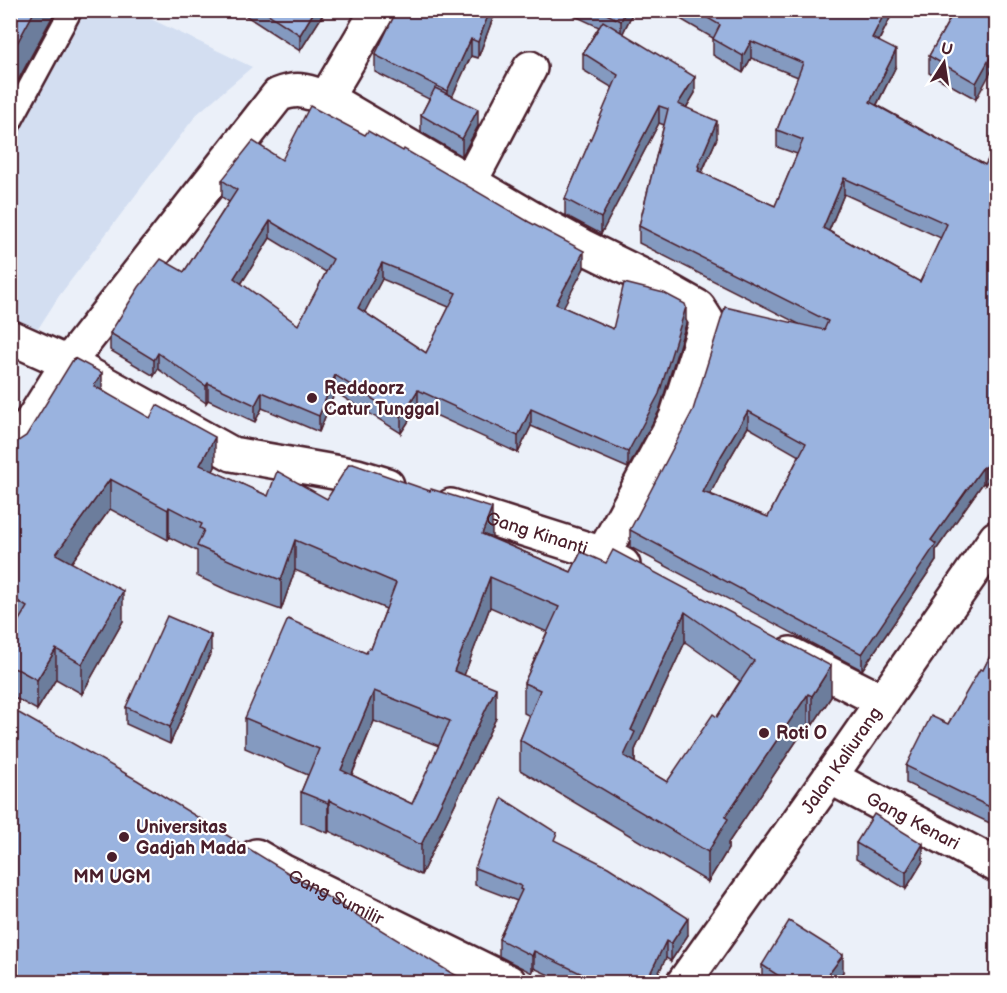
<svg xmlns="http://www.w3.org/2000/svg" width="1007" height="993" viewBox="0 0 1007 993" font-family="'Balsamiq Sans',sans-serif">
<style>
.built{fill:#d3def1}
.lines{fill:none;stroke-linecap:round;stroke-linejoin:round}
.service-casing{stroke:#4a1f2b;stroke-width:26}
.minor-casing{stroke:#4a1f2b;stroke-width:38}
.primary-casing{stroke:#4a1f2b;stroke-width:38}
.service{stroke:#fff;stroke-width:21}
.minor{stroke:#fff;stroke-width:33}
.primary{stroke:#fff;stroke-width:33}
.wall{fill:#849ac0;stroke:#4a1f2b;stroke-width:1.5;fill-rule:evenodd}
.shaded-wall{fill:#6c7d9c;stroke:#4a1f2b;stroke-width:1.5}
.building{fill:#9ab3df;stroke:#4a1f2b;stroke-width:1.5;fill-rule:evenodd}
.poi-dot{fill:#4a1f2b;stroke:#fff;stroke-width:2}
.labels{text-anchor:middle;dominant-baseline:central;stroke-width:4.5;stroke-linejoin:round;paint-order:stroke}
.poi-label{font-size:18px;font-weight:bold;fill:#4a1f2b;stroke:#fff;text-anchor:start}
.street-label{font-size:18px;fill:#4a1f2b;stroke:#fff}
</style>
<rect width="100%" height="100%" fill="#ebf0f9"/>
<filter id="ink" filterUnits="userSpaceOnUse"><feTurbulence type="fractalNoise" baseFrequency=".0167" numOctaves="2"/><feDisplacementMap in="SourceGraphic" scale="12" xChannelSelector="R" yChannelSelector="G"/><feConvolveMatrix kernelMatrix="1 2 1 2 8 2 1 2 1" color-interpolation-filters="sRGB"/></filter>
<g filter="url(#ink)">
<path class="built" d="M11 11H134L252 67 197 114 59 296 11 371Z"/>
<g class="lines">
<g class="service-casing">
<path id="service" d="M10 123 71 10"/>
</g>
<g class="minor-casing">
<g id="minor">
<path d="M326 98 378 10"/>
<path d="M470 182 530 68"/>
<path d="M10 337 68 363 232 454 357 476 387 485"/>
<path d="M10 456 68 363 278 95C298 87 306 91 326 98L538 222 582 246 643 276 698 307 707 321 676 418 603 554"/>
<path id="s1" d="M451 506 603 554 623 565"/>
<path d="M790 654 882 701"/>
<path id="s2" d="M830 777 996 865"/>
<path id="s3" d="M256 856 282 871 509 982"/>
</g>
</g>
<g class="primary-casing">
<g id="primary">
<path id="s4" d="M684 982 830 777 996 538"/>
</g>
</g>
<use href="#service" class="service"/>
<use href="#minor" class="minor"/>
<use href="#primary" class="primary"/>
</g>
<g class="wall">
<path d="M237 10H326L300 51Z"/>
<path d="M496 10 478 58 471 56 452 96 478 126 462 156 421 132V115L429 99 375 72V55Z"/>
<path d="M562 10H634L623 33 695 93 686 108 717 138 702 173 775 206 797 154 777 147V130L798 77 751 58 743 73 713 55V38L665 10H894L879 41 896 66 877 105 985 165V485L983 483 936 550V561L862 670 630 547V530L801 325 639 243V226L664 125 659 123 601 234 565 215V199L613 88 583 70V53L599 27ZM844 194 941 238 920 282 829 231ZM748 427 799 456 768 517 710 494 721 473Z"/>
<path d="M931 10H996L976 99 929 73V56L949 20Z"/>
<path d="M282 160 584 268 563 307 613 329 686 324 659 411 628 468 531 426 518 453 418 407 401 433 335 392 319 432 262 408 255 422 208 400 206 403 158 369 154 376 110 350V333L184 272 229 202 222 197V180ZM270 238 326 272 298 325 241 284ZM382 279 449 307 426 353 364 312Z"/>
<path d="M102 390 215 467 213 471 268 496 327 499 492 538 571 572 581 552 831 697 812 726 808 724 728 843V849L708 882 520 770V740L530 716 524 713V683L547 632 490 607 464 675 496 718 421 875 329 831 328 833 301 822V792L308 775 245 748V718L366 653 371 649 386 609 295 570 281 610 231 592 197 576V551L169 537 168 540 110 509 71 563 123 621 82 694 56 679 37 710 19 700 10 697V635L14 629 10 626V451ZM685 642 740 681 717 717 667 782 635 763V750ZM374 721 439 746 412 804 352 775Z"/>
<path d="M996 644V826L906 783V766L948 724 983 670Z"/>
<path d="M211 652 170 744 126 724V707Z"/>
<path d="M557 842 688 935 671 961 666 958 654 982H564L534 968 532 973 499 956V939L517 901 475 885V868Z"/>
<path d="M856 843 923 861 906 889 856 859Z"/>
<path d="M762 965 843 972 835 982H762Z"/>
</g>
<g class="shaded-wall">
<path d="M35 10H56L10 95V56Z"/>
<path d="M315 10H326L300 51V35Z"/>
<path d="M490 10H496L478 58V42Z"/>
<path d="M626 10H634L621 37V21Z"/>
<path d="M886 10H894L872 54V38Z"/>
<path d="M471 39V56L447 108V91Z"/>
<path d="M751 41V58L743 73V56Z"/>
<path d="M996 47V63L976 99V83Z"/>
<path d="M896 50V66L870 118V102Z"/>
<path d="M695 77V93L678 121V104Z"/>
<path d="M659 106V123L601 234V218Z"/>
<path d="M478 109V126L462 156V139Z"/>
<path d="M717 121V138L700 176V183L698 166Z"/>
<path d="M844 178V194L823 245V228Z"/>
<path d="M270 221V238L234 295V278Z"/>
<path d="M584 251V268L556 321V304Z"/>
<path d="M382 263V279L358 325V308Z"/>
<path d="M686 307V324L659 411 628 468V452Z"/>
<path d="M158 353V369L154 376V360Z"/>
<path d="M102 373V403L94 386Z"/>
<path d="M335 375V392L319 432V416Z"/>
<path d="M208 383V400L206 403V386Z"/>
<path d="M418 390V407L401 433V417Z"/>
<path d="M262 392V408L255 422V405Z"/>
<path d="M531 409V426L518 453V436Z"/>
<path d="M748 411V427L721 473 703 508V492L721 456Z"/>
<path d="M215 437V467L200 495V465Z"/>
<path d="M996 452V469L985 485V468Z"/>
<path d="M983 467V483L936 550V561L862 670V654L931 540Z"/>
<path d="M110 479V509L56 584V554Z"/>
<path d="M169 507V537L168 540V510Z"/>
<path d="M492 508V538L482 534Z"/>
<path d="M295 540V570L281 610V580Z"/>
<path d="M490 577V607L454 702V671Z"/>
<path d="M123 591V621L82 694V664Z"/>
<path d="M685 612V642L635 750V762L624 786V756L631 730Z"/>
<path d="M211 635V652L170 744V727Z"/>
<path d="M56 649V679L37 710V680Z"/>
<path d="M831 666V697L812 726V696Z"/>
<path d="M496 688V718L421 875V845Z"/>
<path d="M374 691V721L341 800V770Z"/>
<path d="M808 694V724L728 843V849L708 882V852L725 817Z"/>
<path d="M329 800V831L328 833V803Z"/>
<path d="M923 844V861L906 889V872Z"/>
<path d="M688 918V935L671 961V944Z"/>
<path d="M666 941V958L654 982H646Z"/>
<path d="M534 951V968L532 973V956Z"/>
<path d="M843 955V972L835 982H823Z"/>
</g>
<g class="building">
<path d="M10 10H35L10 56Z"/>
<path d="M262 10H315L300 35Z"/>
<path d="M397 10H490L478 42 471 39 447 91 375 55Z"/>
<path d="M598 10H626L621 21Z"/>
<path d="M694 10H886L872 38 896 50 870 102 985 165 996 144V452L985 468 983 467 931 540 936 544 862 654 630 530 693 410 725 307 824 330 828 321 639 226 668 109 659 106 601 218 565 199 618 75 583 53 603 21 695 77 678 104 717 121 698 166 700 167 698 171 775 206 803 140 777 130 803 63 751 41 743 56 713 39 720 25ZM844 178 947 224 920 282 823 228ZM748 411 806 443 768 517 703 492 721 456Z"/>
<path d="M955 10H996V47L976 83 929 56Z"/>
<path d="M435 88 478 109 462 139 421 115Z"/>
<path d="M310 106 365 135 368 131 403 151 404 149 529 222 584 251 556 304 613 329 624 283 664 293 685 304 686 307 659 394 628 452 531 409 518 436 418 390 401 417 335 375 319 416 262 392 255 405 208 383 206 386 158 353 154 360 110 333 139 287 161 259 184 272 237 190 222 180 253 141 282 160ZM270 221 333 259 298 325 234 278ZM382 263 456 293 426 353 358 308Z"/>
<path d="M74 358 102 373 94 386 150 418 157 405 215 437 200 465 268 496 277 471 327 499 349 464H353L430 491 431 489 492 508 482 534 571 572 581 552 606 563 613 550 831 666 812 696 808 694 725 817 728 819 708 852 520 740 540 690 524 683 559 607 490 577 454 671 496 688 421 845 329 800 328 803 301 792 319 749 245 718 288 619 366 653 369 648 371 649 396 583 295 540 281 580 231 561 197 546 204 530 200 528 202 524 169 507 168 510 110 479 56 554 123 591 82 664 56 649 37 680 19 670 10 667V635L27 607 10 596V451L15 443 26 436ZM685 612 754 661 717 717 713 714 667 782 624 756 635 732 631 730ZM374 691 450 721 412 804 341 770Z"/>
<path d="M167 616 211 635 170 727 126 707Z"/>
<path d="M996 644V810L906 766 931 716 948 724 980 669 983 670Z"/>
<path d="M10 708 137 780 466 982H10Z"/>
<path d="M502 798 557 833 554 840 608 867 688 918 671 944 666 941 646 982H599L534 951 532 956 499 939 522 890 520 889 521 886 475 868Z"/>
<path d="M874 814 923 844 906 872 856 843Z"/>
<path d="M789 921 843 955 823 982H788L762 965Z"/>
</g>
</g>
<g class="poi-dot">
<circle cx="312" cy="398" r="6"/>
<circle cx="764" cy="733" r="6"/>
<circle cx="124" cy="837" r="6"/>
<circle cx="112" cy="857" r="6"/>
</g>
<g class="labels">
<g class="poi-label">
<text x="324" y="388">Reddoorz<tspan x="324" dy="21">Catur Tunggal</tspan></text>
<text x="776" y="733">Roti O</text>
<text x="136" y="827">Universitas<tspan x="136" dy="21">Gadjah Mada</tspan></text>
<text x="112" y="877" text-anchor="middle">MM UGM</text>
</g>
<g class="street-label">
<text stroke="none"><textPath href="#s1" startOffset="90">Gang Kinanti</textPath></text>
<text stroke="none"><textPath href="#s4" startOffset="272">Jalan Kaliurang</textPath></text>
<text stroke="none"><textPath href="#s2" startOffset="94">Gang Kenari</textPath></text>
<text stroke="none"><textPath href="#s3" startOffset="90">Gang Sumilir</textPath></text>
</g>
</g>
<rect width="1007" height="993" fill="none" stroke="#fff" stroke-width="36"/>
<rect x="18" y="18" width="971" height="957" fill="none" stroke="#4a1f2b" stroke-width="2" filter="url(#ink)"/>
<g transform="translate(944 63) rotate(12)" stroke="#ffffff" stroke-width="4.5" paint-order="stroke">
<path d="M0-4.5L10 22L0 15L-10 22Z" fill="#4a1f2b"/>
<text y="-9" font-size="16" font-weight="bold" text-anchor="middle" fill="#4a1f2b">U</text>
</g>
</svg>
